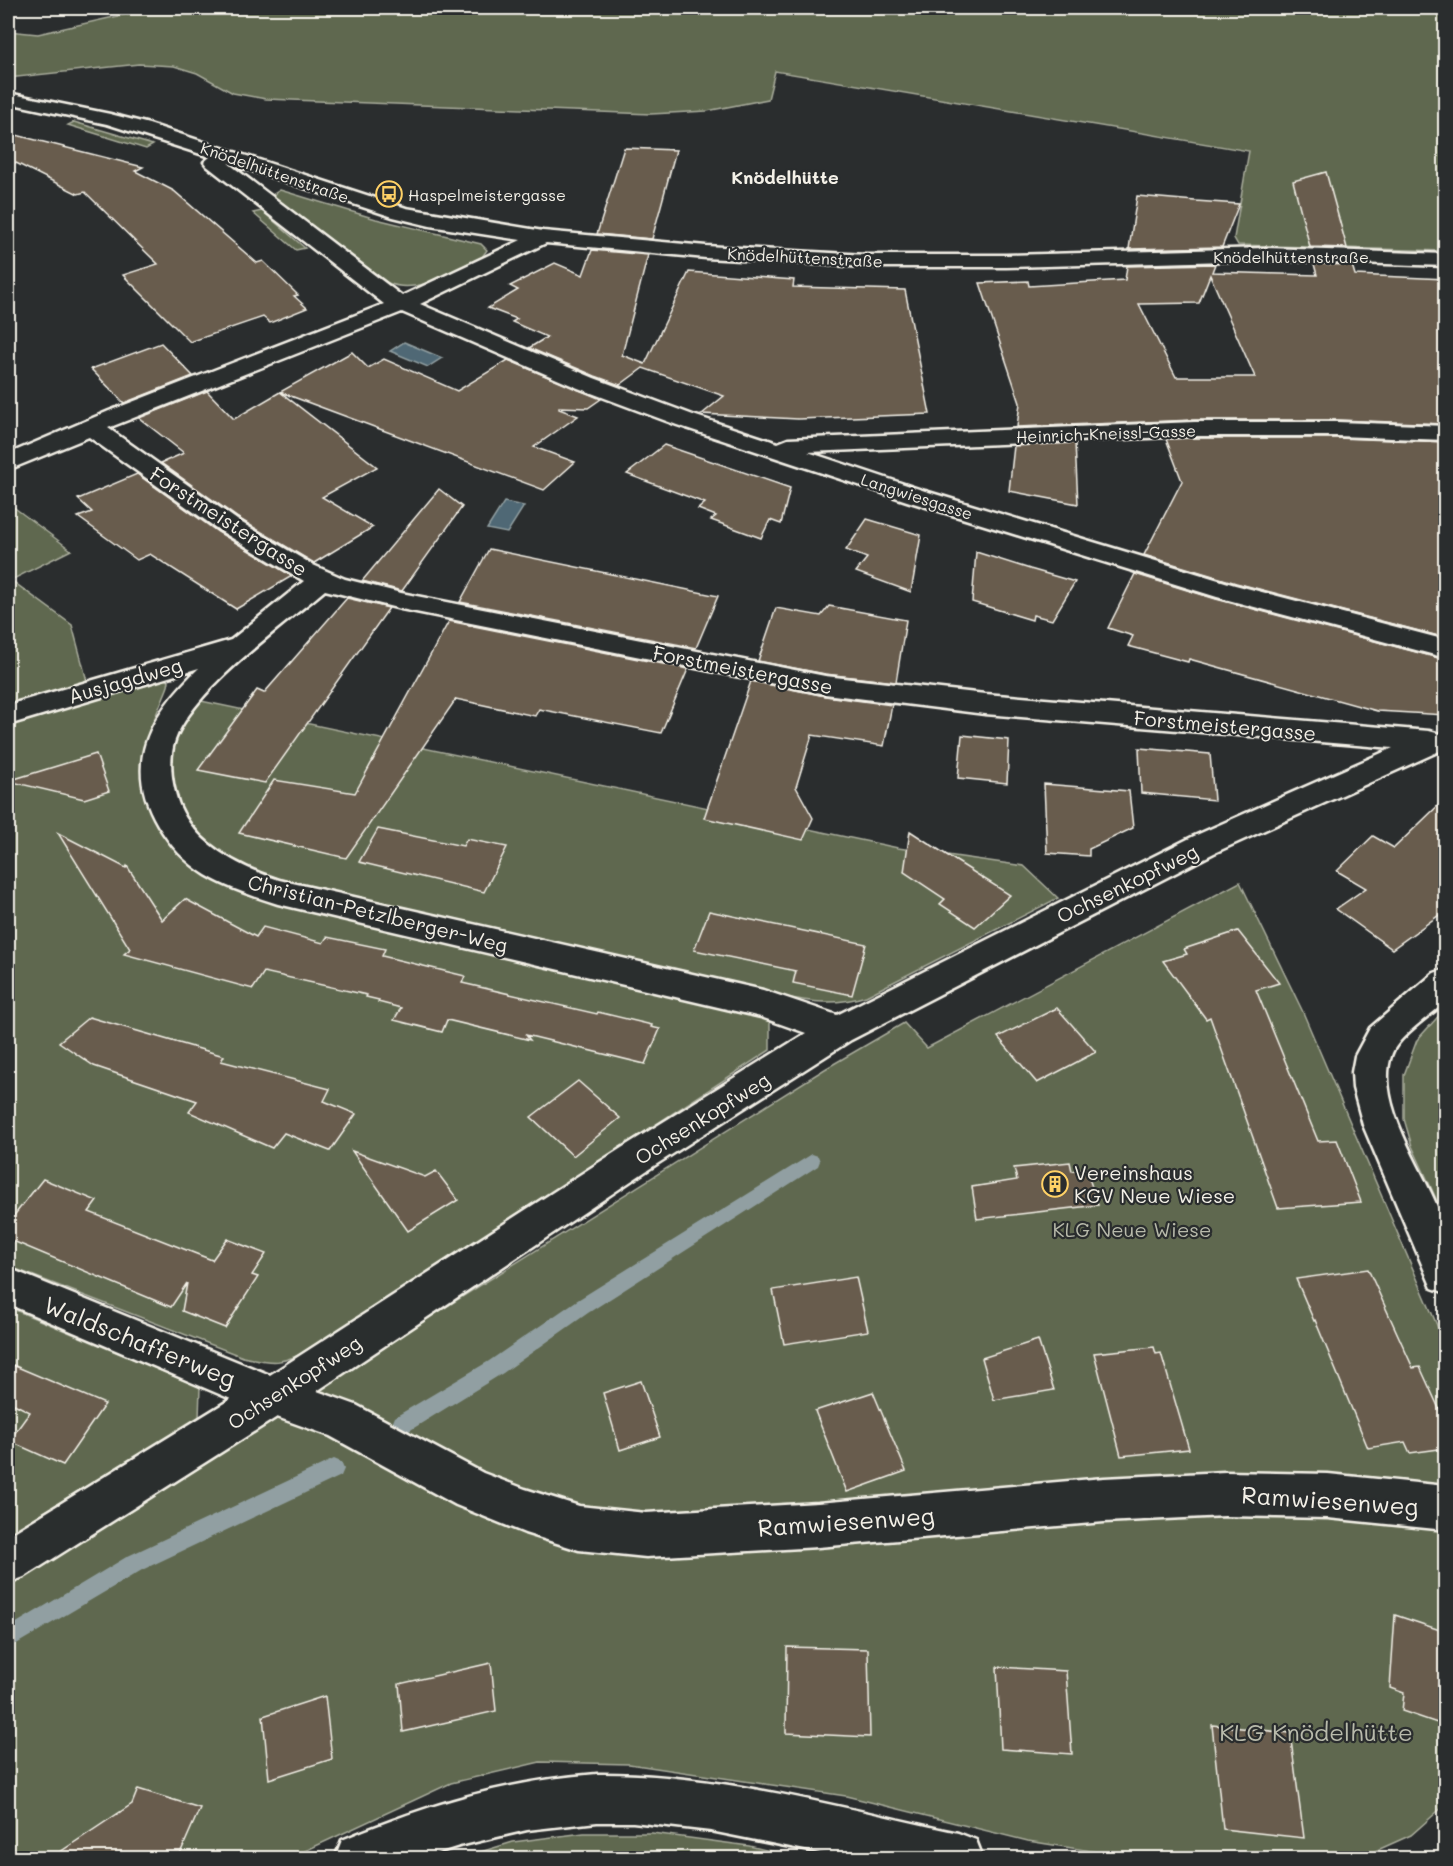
<svg xmlns="http://www.w3.org/2000/svg" width="1453" height="1866" viewBox="0 0 1453 1866" font-family="Mali,sans-serif">
<style>
.green{fill:#5e684f;stroke:#a9ac9c;stroke-width:1.5}
.water{fill:#4f6874;stroke:#919fa2;stroke-width:1.5}
.lines{fill:none;stroke-linecap:round;stroke-linejoin:round}
.stream{fill:#919fa2;fill-rule:evenodd}
.building{fill:#675b4e;stroke:#f4f1e8;stroke-width:1.5;fill-rule:evenodd}
.minor-casing{stroke:#f4f1e8;stroke-width:5}
.minor{fill:#2a2d2e;fill-rule:evenodd}
.labels{text-anchor:middle;dominant-baseline:central;stroke-width:4.5;stroke-linejoin:round;paint-order:stroke}
.far-street-label{font-size:16px;fill:#f4f1e8;stroke:#2a2d2e}
.far-poi-label{font-size:16px;fill:#f4f1e8;stroke:#2a2d2e;text-anchor:start}
.far-neighbourhood-label{font-size:18px;font-weight:bold;fill:#f4f1e8;stroke:#2a2d2e}
.street-label{font-size:20px;fill:#f4f1e8;stroke:#2a2d2e}
.poi-label{font-size:20px;fill:#f4f1e8;stroke:#2a2d2e;text-anchor:start}
.park-label{font-size:20px;fill:#b8baab;stroke:#2a2d2e}
.near-street-label{font-size:24px;fill:#f4f1e8;stroke:#2a2d2e}
.near-park-label{font-size:24px;fill:#b8baab;stroke:#2a2d2e}
</style>
<rect width="100%" height="100%" fill="#2a2d2e"/>
<filter id="ink" filterUnits="userSpaceOnUse"><feTurbulence type="fractalNoise" baseFrequency=".0167" numOctaves="2"/><feDisplacementMap in="SourceGraphic" scale="12" xChannelSelector="R" yChannelSelector="G"/><feConvolveMatrix kernelMatrix="1 2 1 2 8 2 1 2 1" color-interpolation-filters="sRGB"/></filter>
<g filter="url(#ink)">
<g class="green">
<path d="M154 8H1445V251L1238 245 1234 238 1249 151 775 71 768 99 707 111 651 114 266 99 233 93 197 73 174 66 139 64 8 78V31L38 34Z"/>
<path d="M74 122 153 145 146 149 68 125Z"/>
<path d="M280 190 376 219 481 244 487 250 482 257C454 270 419 296 388 283L272 195Z"/>
<path d="M262 211 305 248 296 250 253 213Z"/>
<path d="M8 503 71 550 11 580 72 625 87 681 8 705Z"/>
<path d="M165 679 169 681 168 686C162 703 148 729 146 746 137 855 206 884 297 908L770 1018V1050L310 1350C281 1364 275 1364 243 1357L8 1266V725Z"/>
<path d="M201 701 898 848 1024 866 1058 898 866 996C833 1007 804 1001 771 994L286 880C266 875 247 870 230 859 191 834 154 786 174 738 180 724 190 713 201 701Z"/>
<path d="M1240 882 1302 1010 1445 1344V1805L1411 1835 1371 1853 1350 1858H1135L1028 1841 846 1796 629 1764 540 1762 451 1783 290 1858H8V1582L825 1069 904 1023 927 1048Z"/>
<path d="M1445 1009V1218L1412 1146 1404 1119V1075L1417 1040Z"/>
<path d="M8 1307 200 1387 199 1418 8 1534Z"/>
<path d="M584 1833H652L749 1846 800 1858H461L513 1842Z"/>
</g>
<g class="water">
<path d="M404 342 442 358 428 367 390 351Z"/>
<path d="M504 502 524 506 507 533 487 529Z"/>
</g>
<g class="lines">
<g class="stream">
<path d="M812 1154 818 1156 820 1161 818 1166 588 1313 503 1373 409 1431 402 1433 395 1431 392 1424 395 1417 489 1361 576 1301Z"/>
<path d="M334 1459 341 1462 344 1469 341 1476 142 1570 8 1649V1628L128 1556Z"/>
</g>
</g>
<g class="building">
<path d="M8 133 143 167 135 171 174 191 257 263 263 261 298 295 294 296 307 308 270 323 263 317 190 342 123 275 158 264 85 192 78 194 8 159Z"/>
<path d="M624 148 676 150 652 239 597 234Z"/>
<path d="M1326 172 1347 248 1310 247 1293 181Z"/>
<path d="M1137 196 1195 201 1239 204 1222 247 1129 249Z"/>
<path d="M592 250 648 255 622 355 645 364 689 272 794 280 793 287 905 290 930 414 798 419 702 414 724 396 643 368 620 385 595 376 529 348 547 337 512 322 517 319 488 308 518 290 510 286 555 263 583 275Z"/>
<path d="M1215 264 1212 272 1317 275 1314 264 1352 265 1355 275 1446 279V424L1337 420H1195L1017 427 1020 403 980 283 1028 281 1029 286 1125 280 1127 266ZM1210 275 1255 377H1176L1139 304 1199 303Z"/>
<path d="M161 343 193 376 124 403 91 369Z"/>
<path d="M352 352 368 368 384 359 457 391 508 360 601 399 588 408 559 407V409L578 416 534 447 575 462 544 490 280 392Z"/>
<path d="M207 391 234 419 280 392 377 467 322 497 373 527 314 563 238 518 161 463 184 453 139 418Z"/>
<path d="M1195 438H1337L1446 442V638L1236 583 1144 555 1182 481 1166 439Z"/>
<path d="M1075 443 1078 504 1009 491 1014 446Z"/>
<path d="M664 445 790 488 781 524 770 520 761 538 711 520 716 516 698 509 705 503 627 474Z"/>
<path d="M137 474 218 532 292 576 236 609 150 554 137 560 78 517 92 512 78 499Z"/>
<path d="M439 489 462 507 402 591 362 581Z"/>
<path d="M867 519 921 535 911 592 856 572 867 558 846 550Z"/>
<path d="M489 549 718 596 696 648 460 602Z"/>
<path d="M976 552 1030 569 1075 582 1052 620 1033 615 1032 620 972 602Z"/>
<path d="M1135 574 1216 599 1446 660V715L1377 711 1189 659 1188 662 1128 646 1133 636 1108 628Z"/>
<path d="M347 598 389 608 265 783 198 770 257 690 264 693Z"/>
<path d="M829 606 906 620 896 682 825 674 758 661 776 608 821 616Z"/>
<path d="M449 621 688 669 661 733 539 709 535 716 456 699 346 858 239 833 274 780 355 793Z"/>
<path d="M751 681 825 696 892 705 884 746 812 735 796 787 813 818 803 840 704 818Z"/>
<path d="M962 735 1009 740 1007 783 958 778Z"/>
<path d="M1139 748 1210 754 1214 800 1141 793Z"/>
<path d="M96 754 109 791 84 799 8 781Z"/>
<path d="M1044 784 1129 791 1133 828 1089 849V856L1047 853Z"/>
<path d="M1446 798V910L1392 949 1336 909 1366 888 1337 871 1373 836 1394 848Z"/>
<path d="M378 829 463 846 467 839 507 847 484 892 359 862Z"/>
<path d="M910 831 956 861 1010 895 975 927 940 904 945 899 904 872Z"/>
<path d="M58 833 126 868 127 866 162 920 185 899 256 937 263 927 323 943 327 937 385 949 382 956 465 976 462 983 597 1014 598 1012 652 1025 651 1027 660 1029 645 1064 526 1035 530 1040 447 1020 442 1032 394 1020 401 1008 378 1002 379 1000 366 997 367 995 264 972 253 989 124 954 130 949Z"/>
<path d="M709 911 866 944 852 995 793 983 796 971 694 950Z"/>
<path d="M1238 931 1279 983 1256 990 1318 1141 1337 1140 1361 1202 1278 1208 1210 1017 1206 1019 1163 961 1187 954 1184 949Z"/>
<path d="M1057 1008 1096 1052 1037 1083 998 1037Z"/>
<path d="M89 1017 224 1056 221 1061 330 1089 324 1101 356 1114 330 1151 284 1133 272 1148 189 1112 197 1101 94 1066 59 1042Z"/>
<path d="M578 1081 620 1118 573 1156 531 1117Z"/>
<path d="M352 1151 425 1177 436 1171 458 1200 408 1231Z"/>
<path d="M1070 1162 1072 1171 1086 1169 1098 1205 977 1219 972 1187 1017 1180 1014 1168Z"/>
<path d="M43 1179 97 1201 89 1212 212 1260 227 1239 266 1254 252 1275 258 1277 225 1328 182 1311 187 1283 171 1307 8 1239V1223Z"/>
<path d="M1368 1269 1413 1368 1420 1367 1446 1424V1448L1410 1453 1405 1442 1368 1448 1315 1320 1314 1321 1296 1279Z"/>
<path d="M856 1277 868 1331 784 1344 773 1290Z"/>
<path d="M1038 1340 1054 1390 994 1400 982 1358Z"/>
<path d="M1154 1347 1156 1354 1161 1353 1189 1449 1121 1456 1094 1353Z"/>
<path d="M8 1363 105 1404 63 1465 9 1441 30 1412 8 1401Z"/>
<path d="M641 1381 660 1437 620 1450 603 1393Z"/>
<path d="M873 1392 906 1471 847 1492 815 1411Z"/>
<path d="M1395 1615 1446 1632V1726L1402 1711 1404 1693 1390 1688Z"/>
<path d="M787 1647 868 1649 870 1737 786 1733Z"/>
<path d="M491 1663 496 1711 403 1732 399 1684Z"/>
<path d="M997 1667 1066 1671 1072 1754 1001 1749Z"/>
<path d="M325 1696 332 1759 269 1779 263 1716Z"/>
<path d="M1212 1725 1290 1733 1304 1838 1223 1829Z"/>
<path d="M138 1789 200 1808 178 1858H51L132 1804Z"/>
</g>
<g class="lines">
<g class="minor-casing">
<g id="minor">
<path d="M8 93 110 114 149 124 406 208 543 231 706 246 866 255H1006L1266 248 1446 254V266L1266 260 1006 267H866L706 258 546 243 420 304 594 378 693 415 778 443 788 439 1195 422H1337L1446 426V440L1337 436H1195L808 452 925 491 1235 585 1446 640V658L1217 597 907 501 677 425 578 388 402 312 108 428 237 520 313 565 345 579 401 593 825 676 985 694 1429 731 1444 735V749L1214 853 851 1040 646 1171 317 1391 356 1405 483 1473 525 1489 579 1506 646 1513 818 1503 1104 1478 1225 1472 1328 1474 1446 1486V1530L1328 1518 1225 1516 1104 1522 818 1547 646 1557 579 1550 525 1533 456 1505 330 1436 277 1417 24 1577 8 1583V1536L231 1399 8 1304V1268L270 1375 620 1149 806 1033 761 1017 278 904C253 896 228 888 206 875 185 862 170 845 158 825 121 762 152 713 199 668L8 725V705L231 640 304 581 219 530 89 437 8 470V454L109 411 384 304 207 166 204 162 210 157 107 124 8 103ZM228 163 393 217 430 226 521 240 402 296ZM325 590 401 609 825 694 985 714 1393 748 1192 837 837 1015 763 990 279 880C239 867 196 845 179 805 172 786 169 767 173 747 185 695 284 625 325 590Z"/>
<path d="M1446 969V1002C1430 1015 1396 1038 1391 1056 1374 1108 1432 1180 1445 1228 1449 1245 1446 1275 1446 1293L1432 1288 1363 1125 1353 1088 1352 1072 1355 1056 1370 1028 1434 973Z"/>
<path d="M597 1774C719 1773 839 1808 958 1833L976 1840 983 1858H845L711 1831 633 1822H597L527 1830 459 1846 421 1858H335L342 1840C427 1805 505 1781 597 1774Z"/>
</g>
</g>
<use href="#minor" class="minor"/>
</g>
</g>
<defs>
<g id="bus-ring" transform="scale(1.35)"><circle r="9.5" fill="#2a2d2e" stroke="#ffd166" stroke-width="1.5"/><path d="M-5-6H5V4H4V6H2V4H-2V6H-4V4H-5ZM-3.5-4V0h7V-4ZM-3.5 1.2v1.5H-2V1.2ZM2 1.2v1.5H3.5V1.2Z" fill="#ffd166"/></g>
<g id="building-ring" transform="scale(1.35)"><circle r="9.5" fill="#2a2d2e" stroke="#ffd166" stroke-width="1.5"/><path d="M-4-6H4V6H1V3H-1V6H-4ZM-2.5-4.3h1.7v1.8h-1.7ZM.8-4.3h1.7v1.8H.8ZM-2.5-1h1.7V.8h-1.7ZM.8-1h1.7V.8H.8Z" fill="#ffd166"/></g>
</defs>
<g fill-rule="evenodd">
<use href="#bus-ring" x="389" y="194"/>
<use href="#building-ring" x="1055" y="1184"/>
</g>
<g class="labels">
<g class="far-street-label">
<text transform="translate(275 172) rotate(19)">Knödelhüttenstraße</text>
<text x="1291" y="256">Knödelhüttenstraße</text>
<text transform="translate(805 257) rotate(3)">Knödelhüttenstraße</text>
<text transform="translate(1106 433) rotate(-2)">Heinrich-Kneissl-Gasse</text>
<text transform="translate(917 496) rotate(18)">Langwiesgasse</text>
</g>
<g class="far-poi-label">
<text x="408" y="194">Haspelmeistergasse</text>
</g>
<g class="far-neighbourhood-label">
<text x="785" y="177">Knödelhütte</text>
</g>
<g class="street-label">
<text transform="translate(229 521) rotate(33)">Forstmeistergasse</text>
<text transform="translate(743 669) rotate(11)">Forstmeistergasse</text>
<text transform="translate(125 680) rotate(-16)">Ausjagdweg</text>
<text transform="translate(1225 725) rotate(5)">Forstmeistergasse</text>
<text transform="translate(1127 883) rotate(-26)">Ochsenkopfweg</text>
<text transform="translate(378 913) rotate(14)">Christian-Petzlberger-Weg</text>
<text transform="translate(702 1118) rotate(-32)">Ochsenkopfweg</text>
<text transform="translate(294 1382) rotate(-33)">Ochsenkopfweg</text>
</g>
<g class="poi-label">
<text x="1074" y="1172">Vereinshaus<tspan x="1074" dy="23">KGV Neue Wiese</tspan></text>
</g>
<g class="park-label">
<text x="1132" y="1229">KLG Neue Wiese</text>
</g>
<g class="near-street-label">
<text transform="translate(140 1341) rotate(22)">Waldschafferweg</text>
<text transform="translate(1330 1500) rotate(4)">Ramwiesenweg</text>
<text transform="translate(846 1521) rotate(-4)">Ramwiesenweg</text>
</g>
<g class="near-park-label">
<text x="1316" y="1731">KLG Knödelhütte</text>
</g>
</g>
<rect width="1453" height="1866" fill="none" stroke="#2a2d2e" stroke-width="30"/>
<rect x="15" y="15" width="1423" height="1836" fill="none" stroke="#f4f1e8" stroke-width="2" filter="url(#ink)"/>
</svg>
